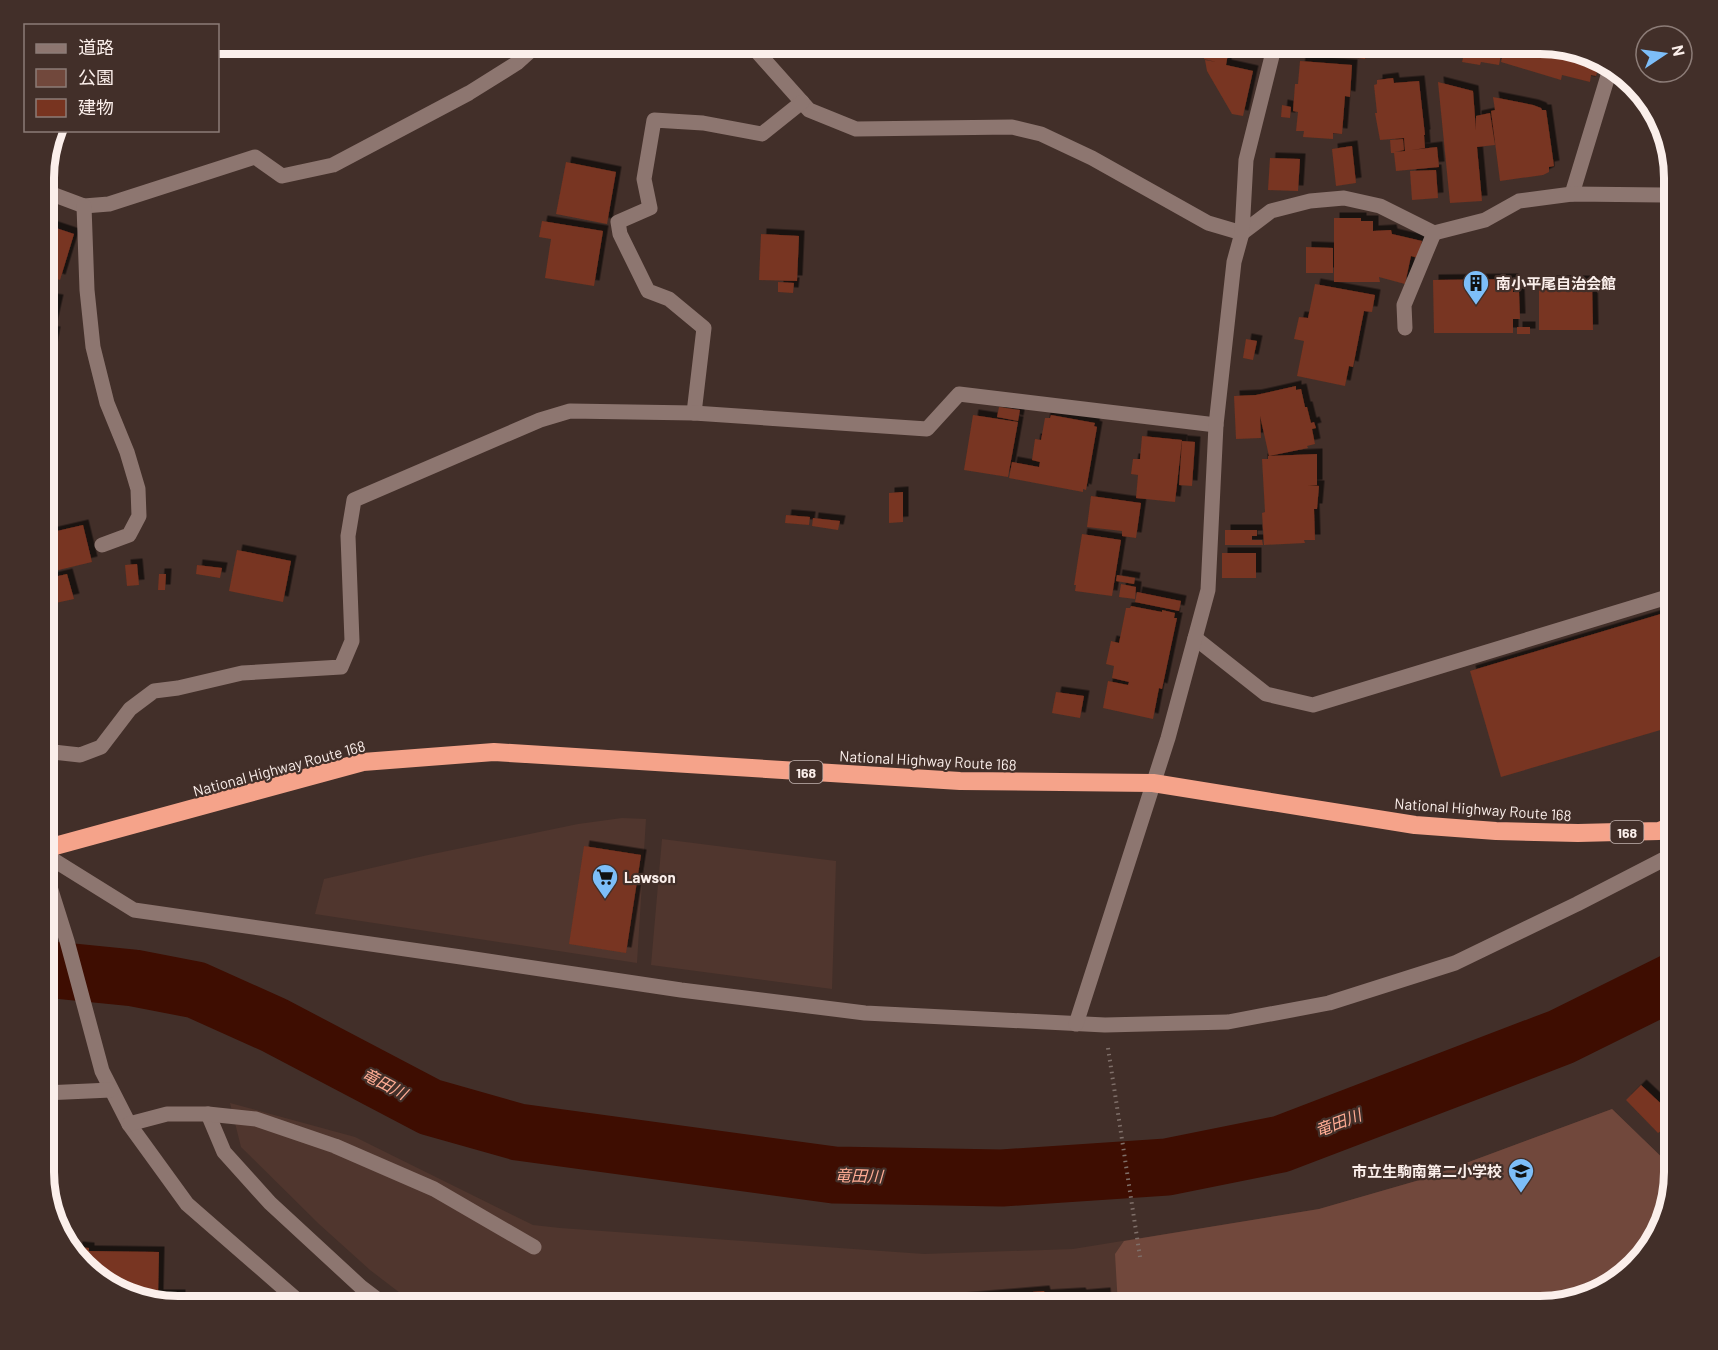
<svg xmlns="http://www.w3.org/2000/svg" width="1718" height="1350" viewBox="0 0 1718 1350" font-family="Barlow,'Noto Sans JP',sans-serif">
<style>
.built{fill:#50362e}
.green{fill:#71483c}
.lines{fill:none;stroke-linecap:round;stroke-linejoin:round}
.river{stroke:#3e0d01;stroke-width:57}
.building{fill:#783420;filter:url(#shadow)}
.path{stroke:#7f6f69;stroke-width:4;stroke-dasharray:1.5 4.5;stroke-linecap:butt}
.minor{stroke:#8d7670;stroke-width:15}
.highway{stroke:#f5a38a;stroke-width:18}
.labels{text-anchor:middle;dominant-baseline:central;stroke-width:4.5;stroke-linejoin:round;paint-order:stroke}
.shield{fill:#422f29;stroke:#c4b5b1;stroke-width:1.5}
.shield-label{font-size:14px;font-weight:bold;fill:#fbefeb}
.poi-label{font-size:15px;font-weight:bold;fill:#fbefeb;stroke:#422f29;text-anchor:start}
.street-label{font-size:15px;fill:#fbefeb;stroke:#422f29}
.water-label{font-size:16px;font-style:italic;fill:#ffac94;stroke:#422f29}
.rim{fill:none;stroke:#fbefeb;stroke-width:8}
</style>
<defs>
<filter id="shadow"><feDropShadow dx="5.5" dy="-5.5" stdDeviation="0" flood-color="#0009"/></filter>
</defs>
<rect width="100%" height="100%" fill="#422f29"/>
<g class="built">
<path d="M622 818 646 819 637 963 315 914 324 879 428 855 578 824Z"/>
<path d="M662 839 836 861 832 989 651 965Z"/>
<path d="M230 1103 355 1137 533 1225 560 1228 924 1254 1073 1249 1319 1209 1423 1179 1612 1109 1674 1169V1172L1667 1215 1641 1260 1599 1293 1540 1306H417L370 1270 319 1224 241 1147Z"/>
</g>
<path class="green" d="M1612 1109 1674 1169V1172L1667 1215 1641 1260 1599 1293 1540 1306H1118L1115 1254 1124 1241 1319 1209 1423 1179Z"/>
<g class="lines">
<path class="river" d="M44 969 134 978 196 990 274 1025 430 1107 518 1132 834 1175 1002 1178 1167 1167 1281 1144 1561 1037 1674 981"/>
</g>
<g class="building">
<path d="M1205 44H1230V54H1228L1226 65 1253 71 1243 116 1232 114 1207 71 1205 60 1216 62 1204 59Z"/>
<path d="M1339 44H1367L1365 59 1337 55Z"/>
<path d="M1449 44H1503L1499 65 1481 62 1480 65 1462 62 1463 58 1447 56Z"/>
<path d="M1505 44H1540L1591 54 1601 60 1596 76 1591 75 1590 82 1562 75 1561 80 1501 62Z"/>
<path d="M1300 61 1352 65 1350 97 1345 96 1342 134 1333 133V139L1303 137 1304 131H1296L1298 112 1293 111 1295 84H1298Z"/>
<path d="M1393 78 1394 83 1419 81 1425 135H1424L1425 148 1412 150 1437 147 1439 167 1396 171 1394 153H1391L1390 140 1403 139 1404 150 1395 152 1405 151 1404 138 1380 140 1375 113H1377L1374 85 1377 84V80Z"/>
<path d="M1438 82 1473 91 1476 130V116L1490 113 1495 145 1477 147 1482 201 1450 203Z"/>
<path d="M1493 97 1533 105 1541 108 1542 110H1546L1554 166 1549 167V172L1543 175 1500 181 1491 111 1495 110Z"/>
<path d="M1282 105 1291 107 1290 118 1281 117Z"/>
<path d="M1352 146 1356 183 1336 186 1332 149Z"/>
<path d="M1270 158 1300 159 1298 191 1268 190Z"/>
<path d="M566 162 616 172 607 224 556 214Z"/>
<path d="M1436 170 1438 198 1412 200 1410 171Z"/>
<path d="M1334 218H1361V221H1373V231L1391 230 1392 234 1422 241 1418 258 1411 256 1405 284 1379 277 1380 282H1334Z"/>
<path d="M542 221 603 231 594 286 545 278 551 239 539 237Z"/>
<path d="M44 224 74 234 60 280 44 275Z"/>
<path d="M761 234 799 236 797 281 759 280Z"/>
<path d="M1306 247 1333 248V273H1306Z"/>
<path d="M1513 279V292H1519L1520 319H1513V333H1434L1433 280Z"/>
<path d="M1539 281H1592L1593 330H1539Z"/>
<path d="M778 282 794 283 793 293 778 292Z"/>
<path d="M1315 284 1375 295 1372 312 1364 311 1353 367 1349 366 1345 386 1297 376 1304 341 1294 339 1299 317 1308 318Z"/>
<path d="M44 298 58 300 51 331 44 329Z"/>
<rect x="1517" y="327" width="13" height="7"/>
<path d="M44 330 55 332 46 379H44Z"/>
<path d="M1246 339 1257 341 1253 360 1243 358Z"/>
<path d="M1296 386V390L1301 389 1305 407H1307L1311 423 1314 422 1316 428 1312 429 1315 444 1307 446 1308 448 1269 456 1260 416 1261 438 1236 439 1234 396 1256 395Z"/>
<path d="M999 407 1020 410 1018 421 997 417Z"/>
<path d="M973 415 1018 422 1008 477 964 470Z"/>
<path d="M1051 415 1095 423 1094 426 1097 427 1086 490 1083 489V492L1009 478 1012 462 1039 467 1040 462 1032 460 1035 439 1041 440 1045 418H1050Z"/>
<path d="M1142 436 1182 440 1175 502 1136 498 1138 475 1131 474 1133 459H1140Z"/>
<path d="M1182 441 1195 442 1192 486 1179 485Z"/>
<path d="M1317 454V485H1308L1319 486 1317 509H1314L1315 540H1304L1305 543 1264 545 1262 513 1265 512 1262 459H1268V456Z"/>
<path d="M903 492V522L889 523V493Z"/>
<path d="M1091 496 1141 503 1136 538 1122 536V531L1087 527Z"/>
<path d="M786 515 810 517 809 525 785 523Z"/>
<path d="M813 518 840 521 838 530 812 526Z"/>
<path d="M83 525 92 562 46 573 44 565V534Z"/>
<path d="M1225 530H1257V536H1252V540H1262L1263 545H1225Z"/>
<path d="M1082 534 1121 540 1112 596 1075 591 1076 585H1074Z"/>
<path d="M237 550 291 561 283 602 229 591Z"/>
<rect x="1222" y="553" width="34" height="25"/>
<path d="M137 564 139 585 127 586 125 565Z"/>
<path d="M197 565 222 568 220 578 196 574Z"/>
<path d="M67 574 74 599 51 604 45 579Z"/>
<path d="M159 574H166L165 590H158Z"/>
<path d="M1117 575 1135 578 1134 584 1116 581Z"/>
<path d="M1121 584 1136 587 1135 599 1119 597Z"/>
<path d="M1137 592 1181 601 1179 611 1135 602Z"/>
<path d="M1131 606 1162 612V610L1175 613 1174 618H1177L1162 689 1159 688 1153 719 1103 708 1108 681 1128 685 1129 682 1112 678 1114 666 1106 664 1111 641 1119 643 1126 608H1130Z"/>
<path d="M1674 610V726L1501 777 1470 671Z"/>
<path d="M1056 692 1084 696 1080 718 1052 713Z"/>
<path d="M584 846 641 855 626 953 569 944Z"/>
<path d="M1641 1085 1670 1112 1666 1099 1672 1097 1671 1095 1674 1094V1113L1665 1116 1673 1114 1674 1121 1663 1133 1661 1131 1658 1133 1626 1100Z"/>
<path d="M77 1247 89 1248V1251L159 1252 158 1295H180V1306L135 1299 90 1273 73 1251H77Z"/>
<path d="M1044 1291 1045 1295 1080 1293 1081 1295 1105 1293 1106 1306H916V1305L936 1303V1300Z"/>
</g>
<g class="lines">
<path class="path" d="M1108 1048 1140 1257"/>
<g class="minor">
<path d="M731 44 752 46 809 110 856 129 1012 127 1041 134 1092 158 1208 223 1242 233"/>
<path d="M44 191 84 206 109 204 255 157 282 176 333 165 469 93 517 63 538 44"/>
<path d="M45 192 47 159"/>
<path d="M1572 194 1611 66"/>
<path d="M84 206 87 290 93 347 107 403 127 452 138 489 139 516 129 535 102 545"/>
<path d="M1242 233 1271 211 1310 201 1344 198 1380 206 1434 233 1485 220 1519 201 1572 194 1663 195 1674 192"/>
<path d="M1405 328 1404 305 1434 233"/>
<path d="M694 413 704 328 669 299 648 291 620 234 618 222 650 208 644 179 654 120 703 123 762 134 802 102"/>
<path d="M1195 638 1266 694 1313 705 1674 595"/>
<path d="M44 751 80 755 101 747 130 709 154 691 178 688 242 673 341 667 352 641 348 536 354 500 540 420 570 411 694 413 927 429 959 394 1216 425"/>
<path d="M44 854 134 910 461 957 681 990 865 1013 1105 1025 1228 1022 1329 1003 1455 963 1577 904 1674 854"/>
<path d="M44 868 67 941 102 1071 129 1124 187 1204 304 1306"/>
<path d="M1076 1024 1168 738 1208 590 1216 425 1234 262 1242 233 1246 160 1275 44"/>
<path d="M44 1093 111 1090"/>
<path d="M208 1114 224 1152 270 1203 361 1287 386 1306"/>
<path d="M129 1124 167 1114H208L256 1119 335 1146 434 1189 534 1247"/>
</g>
<path class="highway" d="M44 849 363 762 494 752 960 781 1153 783 1415 825 1496 831 1578 833 1659 831 1674 825"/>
</g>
<defs>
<g id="building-pin" transform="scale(1.35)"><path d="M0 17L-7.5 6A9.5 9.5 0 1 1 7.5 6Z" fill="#7dbef9" stroke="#422f29"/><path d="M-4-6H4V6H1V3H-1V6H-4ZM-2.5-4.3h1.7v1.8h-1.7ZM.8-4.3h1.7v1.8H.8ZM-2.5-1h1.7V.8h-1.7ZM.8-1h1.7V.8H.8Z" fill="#111"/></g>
<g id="supermarket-pin" transform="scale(1.35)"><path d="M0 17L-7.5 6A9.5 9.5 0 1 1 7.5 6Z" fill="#7dbef9" stroke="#422f29"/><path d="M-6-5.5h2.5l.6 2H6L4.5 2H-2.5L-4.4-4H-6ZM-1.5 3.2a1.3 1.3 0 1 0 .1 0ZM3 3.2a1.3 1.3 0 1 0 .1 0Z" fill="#111"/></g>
<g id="school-pin" transform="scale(1.35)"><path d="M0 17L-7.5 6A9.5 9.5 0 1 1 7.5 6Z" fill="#7dbef9" stroke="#422f29"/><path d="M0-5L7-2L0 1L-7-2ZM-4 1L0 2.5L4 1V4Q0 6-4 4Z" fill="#111"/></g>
</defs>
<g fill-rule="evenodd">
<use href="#building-pin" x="1476" y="283"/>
<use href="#supermarket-pin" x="605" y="877"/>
<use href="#school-pin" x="1521" y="1171"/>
</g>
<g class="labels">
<g class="shield">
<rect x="789.5" y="761" width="33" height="22" rx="4.5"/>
<rect x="1610.5" y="821" width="33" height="22" rx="4.5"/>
</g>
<g class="shield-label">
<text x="806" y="772">168</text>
<text x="1627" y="832">168</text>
</g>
<g class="poi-label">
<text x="1496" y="283">南小平尾自治会館</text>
<text x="624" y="877">Lawson</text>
<text x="1502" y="1171" text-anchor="end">市立生駒南第二小学校</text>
</g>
<g class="street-label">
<text transform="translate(928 760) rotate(3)">National Highway Route 168</text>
<text transform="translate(279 768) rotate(-15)">National Highway Route 168</text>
<text transform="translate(1483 809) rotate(4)">National Highway Route 168</text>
</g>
<g class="water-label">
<text transform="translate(385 1083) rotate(28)">竜田川</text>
<text transform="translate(1338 1122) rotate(-21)">竜田川</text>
<text transform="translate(859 1175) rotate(2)">竜田川</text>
</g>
</g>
<path d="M0 0H1718V1350H0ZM178 54H1540A124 124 0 0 1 1664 178V1172A124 124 0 0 1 1540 1296H178A124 124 0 0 1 54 1172V178A124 124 0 0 1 178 54Z" fill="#422f29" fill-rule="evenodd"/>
<path class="rim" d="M178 54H1540A124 124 0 0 1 1664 178V1172A124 124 0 0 1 1540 1296H178A124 124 0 0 1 54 1172V178A124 124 0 0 1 178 54Z"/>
<rect x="24" y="24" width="195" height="108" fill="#422f29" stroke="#8c7c77" stroke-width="1.5"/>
<rect x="36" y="44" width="30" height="9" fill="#8d7670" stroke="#8c7c77" stroke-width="1.5"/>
<text x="78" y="54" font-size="18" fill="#fbefeb">道路</text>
<rect x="36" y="69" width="30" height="18" fill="#71483c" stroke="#8c7c77" stroke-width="1.5"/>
<text x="78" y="84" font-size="18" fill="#fbefeb">公園</text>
<rect x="36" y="99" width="30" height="18" fill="#783420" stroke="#8c7c77" stroke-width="1.5"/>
<text x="78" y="114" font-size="18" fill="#fbefeb">建物</text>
<g transform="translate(1664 54) rotate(77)"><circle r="28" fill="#422f29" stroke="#8c7c77" stroke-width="1.5"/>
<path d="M0-4.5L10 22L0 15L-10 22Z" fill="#7dbef9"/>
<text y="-9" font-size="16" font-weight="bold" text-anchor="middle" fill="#fbefeb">N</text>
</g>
</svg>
